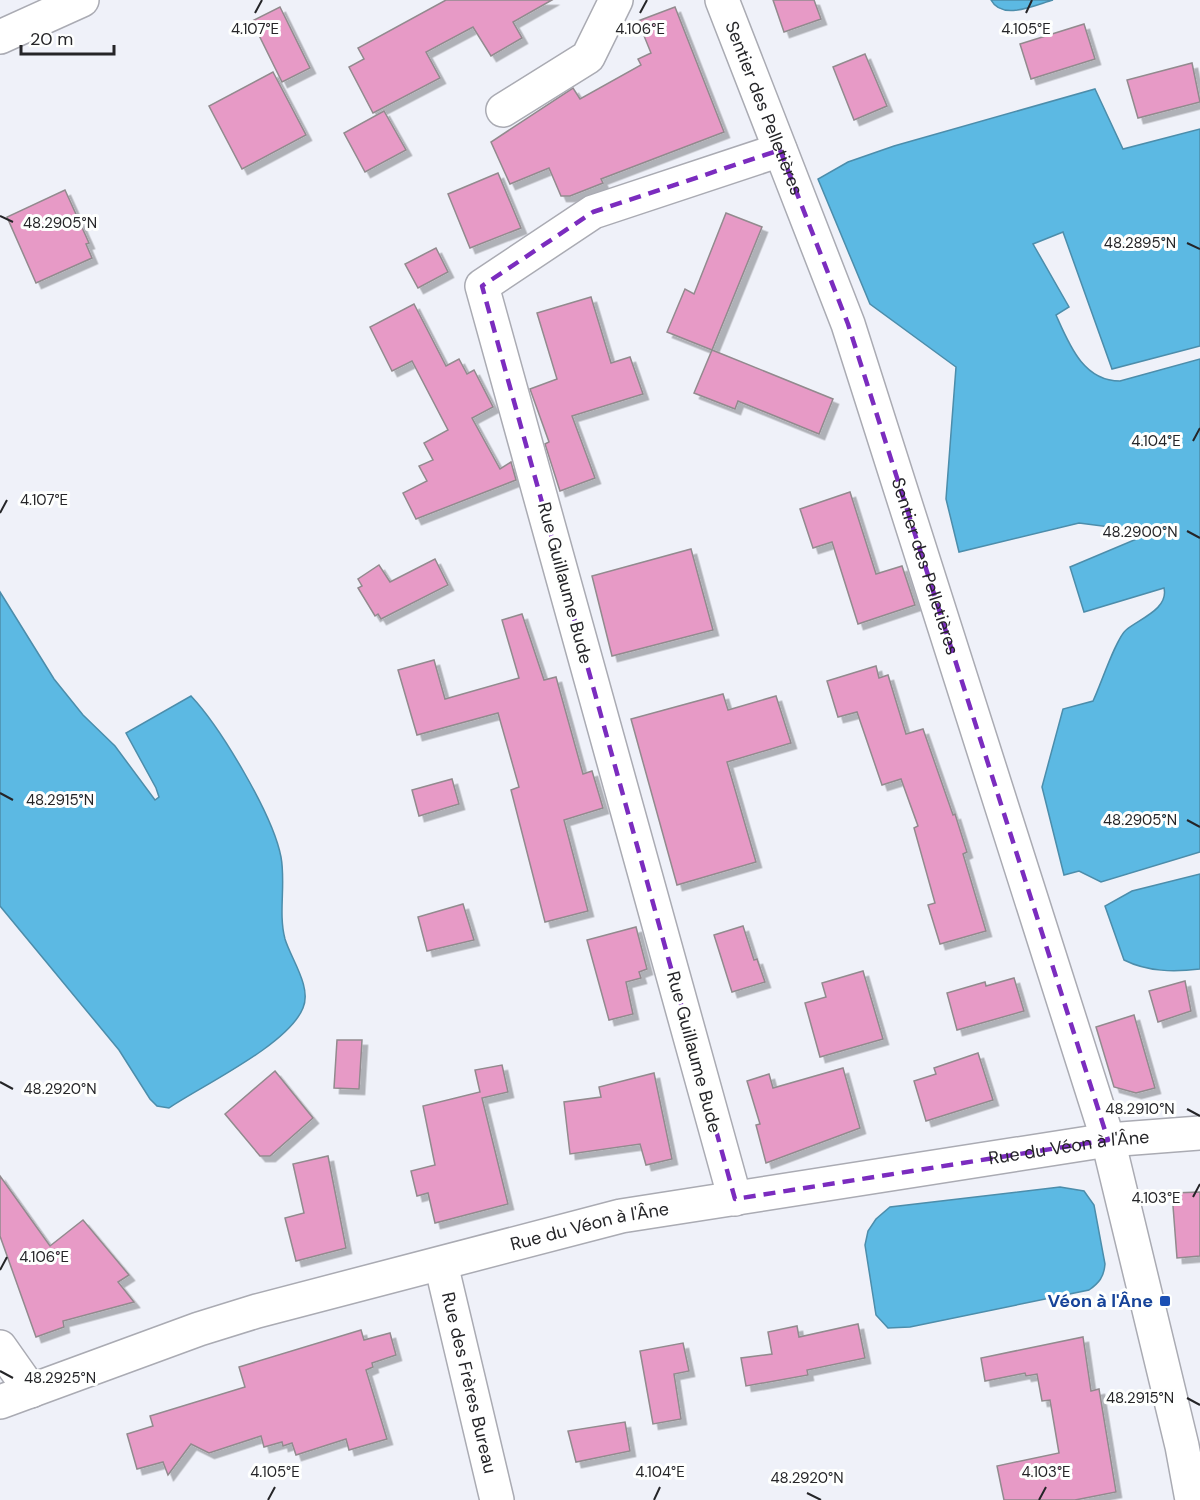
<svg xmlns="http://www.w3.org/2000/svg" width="1200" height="1500" viewBox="0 0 1200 1500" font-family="'DM Sans',sans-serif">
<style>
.water{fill:#5cb9e3;stroke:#4c8dab;stroke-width:1.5}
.building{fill:#e79ac6;stroke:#928a8e;stroke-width:1.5;filter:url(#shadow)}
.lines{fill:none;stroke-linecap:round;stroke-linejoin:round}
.minor-casing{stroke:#aaabb3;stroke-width:36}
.minor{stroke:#fff;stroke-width:33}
.marked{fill:none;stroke:#7b2cbf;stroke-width:4.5;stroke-dasharray:12 8;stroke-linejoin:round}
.ticks{fill:none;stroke:#252528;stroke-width:2}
.transit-dot{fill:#1a4fb4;stroke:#fefffe;stroke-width:2}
.labels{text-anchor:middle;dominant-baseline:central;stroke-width:6;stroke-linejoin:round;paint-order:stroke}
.street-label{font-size:18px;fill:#252528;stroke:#fefffe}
.transit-label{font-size:18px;font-weight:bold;fill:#164399;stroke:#fefffe;text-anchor:end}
.ticks-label{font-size:15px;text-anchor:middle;fill:#252528;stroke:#fefffe;stroke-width:6;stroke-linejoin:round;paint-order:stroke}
</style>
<defs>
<filter id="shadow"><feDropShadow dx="5.5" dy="5.5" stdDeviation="0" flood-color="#0004"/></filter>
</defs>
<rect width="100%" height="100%" fill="#eff1f9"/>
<g class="water">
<path d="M991 0H1053C1035 5 1002 21 991 0Z"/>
<path d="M1095 89 1123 149 1200 129V346L1112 369 1063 232 1033 244 1069 307 1056 315C1069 344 1083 381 1120 381L1200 359V852L1101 882 1079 871 1064 875 1042 787 1063 709 1093 701C1100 687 1116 638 1126 630 1139 619 1169 609 1164 588L1084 612 1070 567 1139 538 1133 532 1118 528 1079 523 959 552 946 499 956 367 870 304 818 179 848 162 894 146Z"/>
<path d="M0 592 54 679 83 715 115 746 155 800 159 797 156 788 126 733 191 696C221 728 273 815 281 857 286 884 278 913 285 939 291 959 312 987 303 1008 288 1045 203 1085 169 1108L157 1106 150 1099 119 1050 0 906Z"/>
<path d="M1200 874V969C1174 972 1148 972 1124 960L1105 906 1132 891Z"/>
<path d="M1060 1187 1084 1191 1094 1205 1105 1264C1104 1277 1099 1283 1089 1290L910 1327 888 1328 876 1315 865 1245 868 1231 876 1219 890 1207Z"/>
</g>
<g class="building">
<path d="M446 0H552L513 22 522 38 491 56 473 27 426 52 440 78 373 113 349 67 364 59 358 48Z"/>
<path d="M773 0H814L821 19 784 32Z"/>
<path d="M280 7 310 68 282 82 252 21Z"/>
<path d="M675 7 724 132 601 179 603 183 570 196H561L549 168 510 184 491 142 573 88 580 99 641 65 638 59 651 53 638 21Z"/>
<path d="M1084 24 1095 59 1031 79 1020 44Z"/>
<path d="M865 54 887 106 854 120 833 67Z"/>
<path d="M1192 63 1200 102 1138 118 1127 80Z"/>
<path d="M273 72 306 135 242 169 209 106Z"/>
<path d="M384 111 406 150 365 172 344 133Z"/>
<path d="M498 173 521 228 470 248 448 194Z"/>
<path d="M65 190 89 243 86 244 92 258 36 283 7 217Z"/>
<path d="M726 213 762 227 712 350 667 332 685 289 694 294Z"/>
<path d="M436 248 448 272 418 288 405 264Z"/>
<path d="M591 297 611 363 630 357 643 394 572 416 595 478 560 491 545 444 549 442 530 389 557 379 537 313Z"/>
<path d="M414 304 446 366 459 359 467 374 474 370 493 407 472 418 500 469 511 462 516 480 416 519 403 493 427 481 419 466 433 460 424 443 448 430 412 361 392 371 370 327Z"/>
<path d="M712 350 833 399 819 434 738 401 735 409 694 393Z"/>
<path d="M850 492 876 574 902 566 915 605 858 624 832 542 813 548 800 509Z"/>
<path d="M691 549 713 630 612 656 592 576Z"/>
<path d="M435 559 448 585 381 619 378 614 375 616 358 588 362 586 358 579 379 565 390 582Z"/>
<path d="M522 614 544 680 556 677 583 774 592 771 603 808 564 820 588 911 545 922 511 790 519 787 498 713 417 735 398 670 434 660 445 699 519 678 502 620Z"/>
<path d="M876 666 879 678 888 675 906 734 923 729 953 815 955 814 967 852 963 854 986 931 940 944 928 905 935 903 914 828 918 826 901 779 882 785 857 712 838 717 827 681Z"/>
<path d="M723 694 728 710 776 696 791 743 727 762 756 862 677 885 631 719Z"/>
<path d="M452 779 459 804 419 816 412 790Z"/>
<path d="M463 904 474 940 427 951 418 917Z"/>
<path d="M743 926 754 960 757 959 765 982 732 992 714 935Z"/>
<path d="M636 927 647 969 639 972 641 978 626 982 633 1014 609 1020 587 940Z"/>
<path d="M863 971 883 1039 820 1057 805 1003 826 997 822 983Z"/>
<path d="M1014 978 1024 1011 957 1030 947 993 985 982 986 986Z"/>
<path d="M1185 981 1191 1011 1158 1022 1149 991Z"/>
<path d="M1134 1015 1155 1088 1136 1093 1114 1087 1096 1027Z"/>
<path d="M337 1040H362L359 1089 334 1088Z"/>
<path d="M978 1053 993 1100 926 1121 914 1081 936 1074 934 1068Z"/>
<path d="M502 1065 508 1092 482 1098 508 1204 435 1223 428 1193 417 1196 411 1171 435 1165 423 1106 480 1092 475 1070Z"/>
<path d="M843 1068 860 1128 766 1163 756 1125 760 1124 747 1081 769 1074 773 1088Z"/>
<path d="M275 1071 313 1118 270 1156H260L225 1114Z"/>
<path d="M654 1073 672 1159 646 1165 640 1144 570 1154 564 1102 601 1097 599 1087Z"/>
<path d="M328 1156 346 1248 296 1261 285 1218 304 1213 293 1164Z"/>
<path d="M0 1176 50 1246 83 1220 129 1275 118 1282 134 1302 63 1321 64 1327 36 1337 0 1236Z"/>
<path d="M1200 1192V1256L1177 1258 1172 1193Z"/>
<path d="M858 1324 865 1358 807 1370 808 1375 746 1386 741 1358 772 1354 768 1332 797 1326 799 1337Z"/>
<path d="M361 1330 364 1340 390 1333 396 1355 372 1363 373 1367 366 1370 387 1439 349 1450 346 1439 296 1455 292 1443 283 1446 282 1442 264 1447 261 1436 209 1453 191 1444 168 1475 163 1462 137 1469 127 1434 153 1426 150 1416 245 1387 239 1367Z"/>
<path d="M1083 1337 1091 1391 1099 1389 1116 1492 1075 1500H1004L997 1466 1059 1453 1050 1400 1042 1401 1037 1374 1026 1376 1025 1373 985 1381 981 1358Z"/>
<path d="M683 1343 689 1371 674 1374 681 1419 653 1424 640 1351Z"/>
<path d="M625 1422 630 1451 576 1462 568 1431Z"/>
</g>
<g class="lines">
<g class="minor-casing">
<g id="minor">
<path id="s1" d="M722 0 848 324 1108 1140 1182 1446 1192 1500"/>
<path d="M0 37 82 0"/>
<path d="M503 110 588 57 616 0"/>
<path d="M735 1199 482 286 593 212 780 150"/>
<path id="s2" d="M441 1264 497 1500"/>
<path d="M0 1347 31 1391"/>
<path id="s3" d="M0 1402 199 1329 257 1311 621 1216 1108 1140 1200 1133"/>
</g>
</g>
<use href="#minor" class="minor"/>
</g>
<path class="marked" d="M780 150 848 324 1108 1140 735 1199 482 286 593 212Z"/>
<path class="ticks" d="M255 13 262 0M640 13 647 0M1026 13 1032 0M0 216 13 222M1187 243 1200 249M1193 441 1200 428M0 513 7 500M1187 531 1200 538M0 793 13 800M1187 820 1200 827M0 1082 13 1089M1187 1109 1200 1116M1193 1197 1200 1184M0 1270 7 1257M0 1371 13 1378M1187 1398 1200 1405M807 1493 821 1500M268 1500 275 1487M654 1500 660 1487M1039 1500 1046 1487"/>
<rect class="transit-dot" x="1159" y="1295" width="12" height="12" rx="3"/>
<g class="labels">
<g class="street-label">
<text stroke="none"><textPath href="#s1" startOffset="116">Sentier des Pelletières</textPath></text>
<text stroke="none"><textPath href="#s1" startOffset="602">Sentier des Pelletières</textPath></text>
<text transform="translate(565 583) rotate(75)">Rue Guillaume Bude</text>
<text transform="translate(694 1052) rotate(75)">Rue Guillaume Bude</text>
<text stroke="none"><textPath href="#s3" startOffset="1102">Rue du Véon à l'Âne</textPath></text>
<text stroke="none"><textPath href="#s3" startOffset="616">Rue du Véon à l'Âne</textPath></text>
<text stroke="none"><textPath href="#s2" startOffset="122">Rue des Frères Bureau</textPath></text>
</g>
<g class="transit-label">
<text x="1153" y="1301">Véon à l'Âne</text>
</g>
</g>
<g class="ticks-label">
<text x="255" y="34">4.107°E</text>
<text x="640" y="34">4.106°E</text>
<text x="1026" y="34">4.105°E</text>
<text x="60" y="228">48.2905°N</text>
<text x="1140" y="248">48.2895°N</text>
<text x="1156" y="446">4.104°E</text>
<text x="44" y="505">4.107°E</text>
<text x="1140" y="537">48.2900°N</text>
<text x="60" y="805">48.2915°N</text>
<text x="1140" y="825">48.2905°N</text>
<text x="60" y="1094">48.2920°N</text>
<text x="1140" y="1114">48.2910°N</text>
<text x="1156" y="1203">4.103°E</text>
<text x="44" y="1262">4.106°E</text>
<text x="60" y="1383">48.2925°N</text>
<text x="1140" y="1403">48.2915°N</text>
<text x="275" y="1477">4.105°E</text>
<text x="660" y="1477">4.104°E</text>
<text x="1046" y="1477">4.103°E</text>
<text x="807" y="1483">48.2920°N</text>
</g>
<path d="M21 45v9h93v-9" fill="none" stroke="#252528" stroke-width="3"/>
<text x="30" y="45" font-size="18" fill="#252528" stroke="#fefffe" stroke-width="4.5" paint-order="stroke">20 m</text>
</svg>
